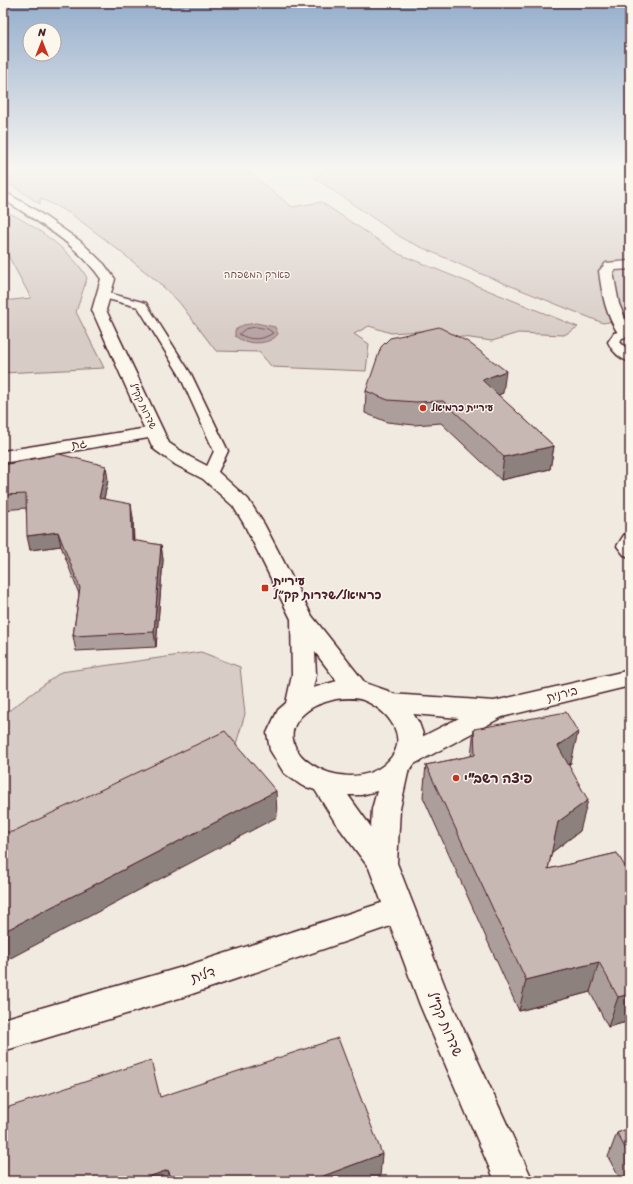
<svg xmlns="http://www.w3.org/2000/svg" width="633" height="1184" viewBox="0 0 633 1184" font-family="Sriracha,'Playpen Sans Hebrew',sans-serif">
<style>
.green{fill:#d8ccc6;stroke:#917678}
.water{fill:#b8a4a2;stroke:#8c6f72}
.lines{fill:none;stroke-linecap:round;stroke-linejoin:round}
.shore{stroke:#76545b;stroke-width:1}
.lane-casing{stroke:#4a1f2b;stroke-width:3}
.street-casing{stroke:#4a1f2b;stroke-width:3}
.secondary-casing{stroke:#4a1f2b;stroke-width:3}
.lane{fill:#fbf7ec;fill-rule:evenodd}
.street{fill:#fbf7ec;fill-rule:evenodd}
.secondary{fill:#fbf7ec;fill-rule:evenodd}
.wall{fill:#ac9e9a;stroke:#4a1f2b}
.shaded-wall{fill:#8c817d;stroke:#4a1f2b}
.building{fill:#c8b8b3;stroke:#4a1f2b}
.poi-dot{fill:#c8321e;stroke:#fbf7ec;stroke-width:1.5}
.labels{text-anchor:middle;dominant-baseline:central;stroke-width:3;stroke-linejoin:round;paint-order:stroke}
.far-park-label{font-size:10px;fill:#6e4a52;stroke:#fbf7ec}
.far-street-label{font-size:10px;fill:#4a1f2b;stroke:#fbf7ec}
.far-poi-label{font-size:10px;font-weight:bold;fill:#4a1f2b;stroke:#fbf7ec;text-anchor:start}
.street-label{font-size:12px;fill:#4a1f2b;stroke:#fbf7ec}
.poi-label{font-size:12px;font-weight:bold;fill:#4a1f2b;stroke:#fbf7ec;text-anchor:start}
.near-poi-label{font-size:14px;font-weight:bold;fill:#4a1f2b;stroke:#fbf7ec;text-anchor:start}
.near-street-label{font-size:14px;fill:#4a1f2b;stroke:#fbf7ec}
</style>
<rect width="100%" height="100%" fill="#f0eae0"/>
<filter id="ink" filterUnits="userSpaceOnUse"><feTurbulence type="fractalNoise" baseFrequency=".025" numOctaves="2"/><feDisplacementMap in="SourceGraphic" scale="8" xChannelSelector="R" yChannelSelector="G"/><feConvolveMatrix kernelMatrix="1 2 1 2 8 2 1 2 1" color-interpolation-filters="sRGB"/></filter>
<g filter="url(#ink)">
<g class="green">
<path d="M3 169H245L292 207 321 202 399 254 578 327 564 335 518 333 492 341 420 331 391 333 369 326 354 334 369 344 366 371 272 367 259 352 216 351 179 302 157 281 102 237 71 214 40 198V204L13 186 3 183Z"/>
<path d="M326 169H630V318L603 323 479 273 405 240 315 178Z"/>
<path d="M3 210C30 222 74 252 87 278L76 312 104 368 3 373V301L31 298 3 246Z"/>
<path d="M201 652 240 667 245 714 236 744 3 839V715L61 672Z"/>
</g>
<path class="water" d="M256 323 275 327 278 334C269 346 246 345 235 336V330L243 325Z"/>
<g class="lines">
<path class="shore" d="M257 327 268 329 273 333C263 340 250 341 239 334L245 329Z"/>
<g class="lane-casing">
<g id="lane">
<path d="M104 292 146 303 191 374 228 451 215 478H205L203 475 214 451 179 374 138 307 100 297 98 295Z"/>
<path d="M630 329V337L622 338 620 342 630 352V362C620 359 612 351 608 342L614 333Z"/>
<path d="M630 533V557L624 555 617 546 624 535Z"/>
</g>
</g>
<g class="street-casing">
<g id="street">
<path d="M630 261V269L615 270 613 272 619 304 630 329V336H620C606 316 602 295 599 271L606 263Z"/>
<path d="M154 427 160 428 163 432 160 436 3 463V451Z"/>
<path d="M630 670V686L502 717 416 763 407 766 398 763 394 756 398 749 459 718 390 712 381 709 378 703 381 697 390 694 494 701Z"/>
<path d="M400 897 411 901 415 910 411 919 186 996 3 1051V1019L186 966Z"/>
</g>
</g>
<g class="secondary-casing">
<path id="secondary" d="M3 191 34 209 80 241 104 264 115 279 106 310 169 443 190 457 217 471 248 499 264 524 312 616 365 683 388 691 400 698 409 707 419 723 423 734V745L419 757 408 773 400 809 397 863 451 1002 533 1181H495L420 1005 369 868 335 822 315 790 301 785 284 773 270 750 267 733 278 710 286 703 292 675 291 619 244 524 233 506 203 479 176 465 155 450 152 446 92 310 101 279C77 244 38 222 3 199ZM315 652 337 681 313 688 316 675ZM336 699C345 698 355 697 363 700 389 710 412 740 386 763 343 802 252 744 313 707 320 703 329 701 336 699ZM377 791 372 809 371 827 348 795H361Z"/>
</g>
<use href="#lane" class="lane"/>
<use href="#street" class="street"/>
<use href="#secondary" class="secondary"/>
</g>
<g class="wall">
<path d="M366 391 503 393 498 395 554 446 550 469 501 480 441 423 414 425 387 422 365 413Z"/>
<path d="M3 465 108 480 104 499 133 518 134 541 161 545 163 560 156 647 76 651 73 636 79 594 61 546 30 550 26 508 3 510Z"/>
<path d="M474 729 571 763 569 765 580 831 552 852 548 869 617 853 630 1021 608 1027 590 992 519 1011 423 797 426 765 471 756Z"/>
<path d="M160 1097 380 1177 371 1181H3Z"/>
<path d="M630 1128V1181H621L608 1157 617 1133Z"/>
</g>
<g class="shaded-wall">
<path d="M506 371 503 393 479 402 482 380Z"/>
<path d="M554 446 550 469 501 480 504 457Z"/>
<path d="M106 466 108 480 101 512 99 498Z"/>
<path d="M131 504 133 518 134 555 132 540Z"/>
<path d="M58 532 61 546 30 550 27 536Z"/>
<path d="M161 545 163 560 156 647 154 632Z"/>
<path d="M578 732 571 763 551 777 558 746Z"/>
<path d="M276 791 277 817 3 962V932Z"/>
<path d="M588 800 580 831 551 853 558 822Z"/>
<path d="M599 962 590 992 519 1011 526 980Z"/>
<path d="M630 994V1021L608 1027 618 997Z"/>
<path d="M382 1154 380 1177 371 1181H310Z"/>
<path d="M168 1170 170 1181H137Z"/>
</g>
<g class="building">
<path d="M439 327 468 342 506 371 482 380 554 446 504 457 443 401 416 402 388 400 366 391 381 347 390 338Z"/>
<path d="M59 454 106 466 99 498 131 504 132 540 161 545 154 632 73 636 80 588 58 532 27 536 26 494 3 495V465Z"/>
<path d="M566 712 578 732 558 746 588 800 558 822 548 869 617 853 630 875V994L618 997 599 962 526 980 426 765 475 755 474 729Z"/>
<path d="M225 731 276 791 3 932V832H12Z"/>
<path d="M338 1038 382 1154 310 1181H173L168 1170 137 1181H3V1109L151 1060 160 1097Z"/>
<path d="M630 1128V1157L617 1133Z"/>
</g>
</g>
<linearGradient id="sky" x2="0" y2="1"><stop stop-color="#95aecc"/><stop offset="0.5" stop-color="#f8f6f1"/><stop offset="1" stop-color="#f8f6f1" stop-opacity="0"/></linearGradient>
<rect width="633" height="335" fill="url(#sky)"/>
<g class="poi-dot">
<circle cx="423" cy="408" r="4"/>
<rect x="261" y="584" width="8" height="8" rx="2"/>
<circle cx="456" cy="778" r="4"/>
</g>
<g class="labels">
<g class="far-park-label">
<text x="257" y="275">פארק המשפחה</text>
</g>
<g class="far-street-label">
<text transform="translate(143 406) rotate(65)">שדרות קק"ל</text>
</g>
<g class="far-poi-label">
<text x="431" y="408">עיריית כרמיאל</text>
</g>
<g class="street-label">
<text transform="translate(79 444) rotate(-9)">גת</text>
<text transform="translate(562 694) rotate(-14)">בירנית</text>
</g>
<g class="poi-label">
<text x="273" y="581">עיריית<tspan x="273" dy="14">כרמיאל/שדרות קק״ל</tspan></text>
</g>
<g class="near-poi-label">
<text x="464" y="778">פיצה רשב"י</text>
</g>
<g class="near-street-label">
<text transform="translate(203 975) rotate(-18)">דלית</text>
<text transform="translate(445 1024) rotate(67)">שדרות קק"ל</text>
</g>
</g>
<rect width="633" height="1184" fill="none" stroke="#fbf7ec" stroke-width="16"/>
<rect x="8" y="8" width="617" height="1168" fill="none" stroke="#4a1f2b" stroke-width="1.5" filter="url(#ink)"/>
<g transform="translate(42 42)"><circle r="19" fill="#fbf7ec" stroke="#b4a19f"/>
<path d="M0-3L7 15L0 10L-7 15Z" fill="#c8321e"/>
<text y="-6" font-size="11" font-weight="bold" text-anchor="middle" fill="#4a1f2b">N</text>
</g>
</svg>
